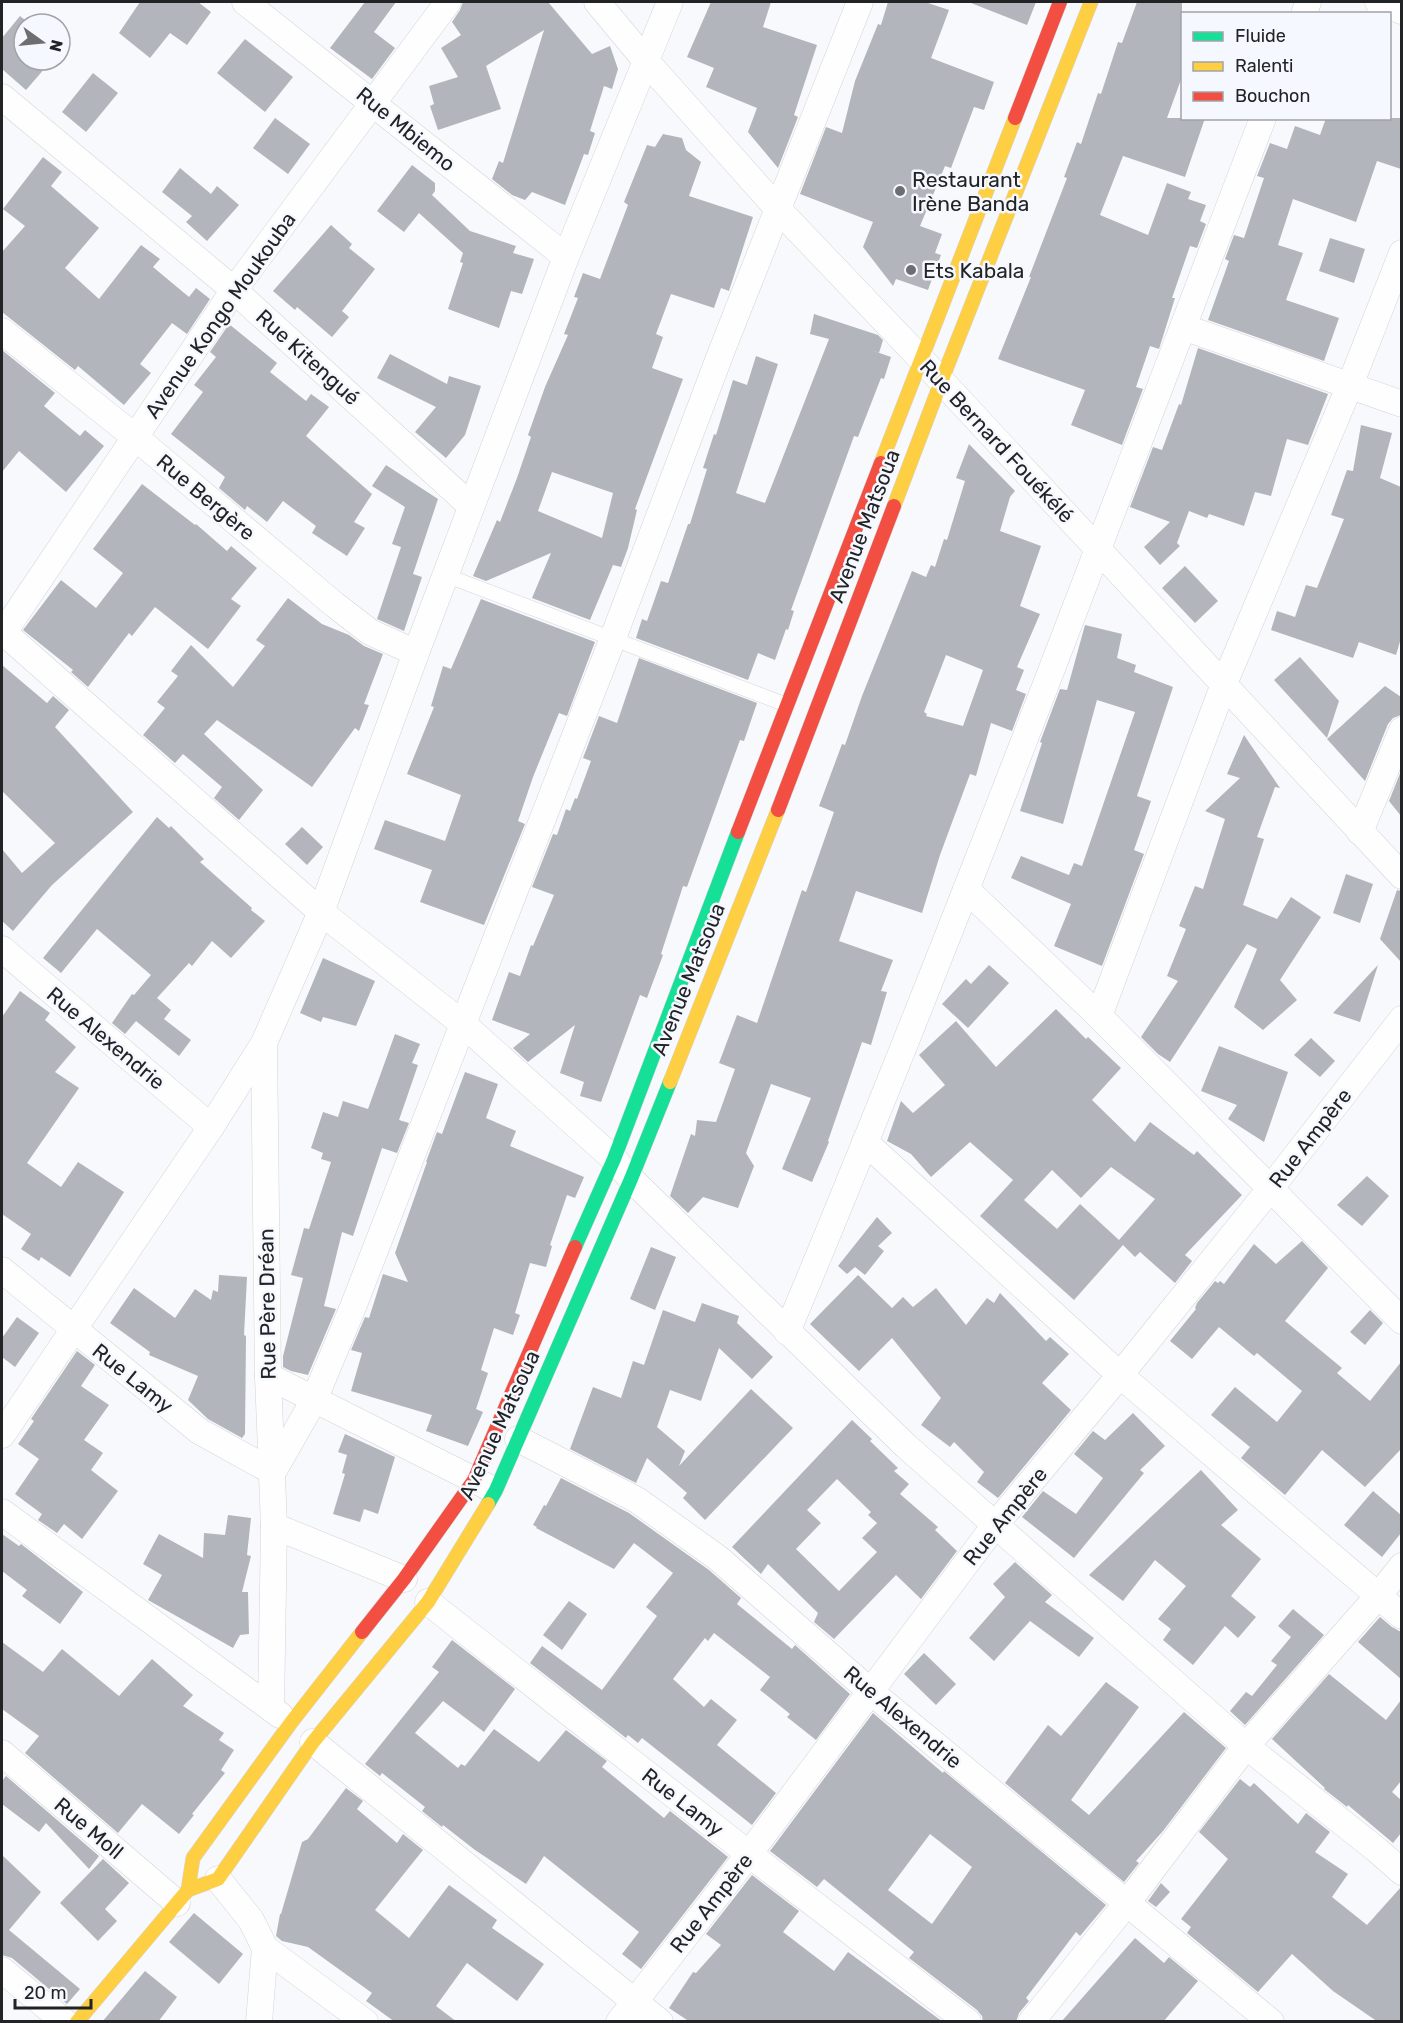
<svg xmlns="http://www.w3.org/2000/svg" width="1403" height="2023" viewBox="0 0 1403 2023" font-family="Rubik,sans-serif">
<style>
.building{fill:#b3b5bc;fill-rule:evenodd}
.lines{fill:none;stroke-linecap:round;stroke-linejoin:round}
.lane-casing{stroke:#d3d4d6;stroke-width:15}
.street-casing{stroke:#d3d4d6;stroke-width:27}
.fast-casing{stroke:#d3d4d6;stroke-width:15}
.slow-casing{stroke:#d3d4d6;stroke-width:15}
.jam-casing{stroke:#d3d4d6;stroke-width:15}
.lane{stroke:#fefeff;stroke-width:14}
.street{stroke:#fefeff;stroke-width:26}
.fast{stroke:#16e098;stroke-width:14}
.slow{stroke:#ffcf43;stroke-width:14}
.jam{stroke:#f24e42;stroke-width:14}
.poi-dot{fill:#6d6e71;stroke:#f6f8ff;stroke-width:2}
.labels{text-anchor:middle;dominant-baseline:central;stroke-width:5;stroke-linejoin:round;paint-order:stroke}
.street-label{font-size:21px;fill:#222325;stroke:#f6f8ff}
.poi-label{font-size:21px;fill:#222325;stroke:#f6f8ff;text-anchor:start}
</style>
<rect width="100%" height="100%" fill="#f8f9fd"/>
<g class="building">
<path d="M140 2H198L211 12 187 45 170 33 150 58 119 33Z"/>
<path d="M365 2H396L374 32 395 48 372 79 330 48Z"/>
<path d="M463 2H548L592 54 610 46 618 69 612 89 604 86 590 131 595 133 588 155 584 154 565 205 532 192 525 200 512 195 492 179 499 161 503 163 544 30 486 66 501 109 438 130 430 106 434 104 429 86 458 77 441 48 461 35 452 22 460 10Z"/>
<path d="M711 2H771L763 27 817 45 794 115 798 117 778 168 748 132 757 108 706 87 714 68 687 57Z"/>
<path d="M888 2H925L949 10 931 58 994 82 984 110 974 107 951 168 945 166 920 226 942 234 935 253 941 255 928 290 896 279 893 286 863 247 873 222 800 194 826 127 842 133 855 81 878 24 881 25Z"/>
<path d="M971 2H1036L1027 25 971 3Z"/>
<path d="M1137 2H1182V77L1167 118H1205L1185 177 1123 156 1100 215 1148 235 1167 183 1191 192 1188 199 1206 205 1200 221 1206 224 1197 248 1190 246 1172 298H1175L1159 349 1150 346 1136 387 1143 389 1122 445 1071 425 1085 390 998 359 1031 277H1029L1067 178 1064 177 1077 142 1081 144 1098 93 1101 94 1118 42 1122 43Z"/>
<path d="M20 16 30 24H24V60H52L26 90 2 69V38Z"/>
<path d="M245 39 293 77 265 112 217 73Z"/>
<path d="M93 73 118 93 86 132 62 112Z"/>
<path d="M275 118 310 144 288 174 253 148Z"/>
<path d="M1326 118H1401V169L1377 161 1356 222 1293 199 1278 245 1303 253 1286 300 1339 318 1324 361 1208 320 1229 261 1225 259 1234 235 1244 238 1264 178 1257 176 1270 143 1287 149 1295 126 1320 135Z"/>
<path d="M663 134 682 138 686 150 701 162 689 196 753 217 729 291 721 288 714 308 671 294 656 334 663 337 652 368 683 379 635 509 637 510 628 548 621 567 613 565 590 620 532 598 551 553 486 581 473 576 497 520 500 522 517 478 531 437 528 435 545 387 568 335 564 334 578 298 574 297 583 273 600 279 628 205 624 202 647 145 655 147ZM552 472 613 493 602 538 538 511Z"/>
<path d="M43 157 62 172 51 186 99 228 65 268 99 299 141 245 160 259 153 267 189 297 196 288 210 299 187 334 172 323 140 364 151 373 124 405 78 366 75 370 2 312V252L25 226 3 209Z"/>
<path d="M412 165 435 183V191L432 195 470 231 516 246 513 253 534 259 522 294 511 291 499 328 448 309 463 263 460 262 463 253 419 213 404 232 377 211Z"/>
<path d="M180 168 211 194 217 186 239 205 207 241 186 222 192 216 162 192Z"/>
<path d="M331 225 352 244 349 248 375 269 342 311 349 317 332 337 297 307 295 310 273 291Z"/>
<path d="M1330 238 1365 249 1354 283 1319 271Z"/>
<path d="M814 314 878 335 883 340 879 353 868 349 891 357 884 379 881 378 858 437 854 436 791 610 794 611 788 630 786 629 775 660 758 653 748 680 636 638 642 619 647 621 661 581 668 583 688 524H690L707 469 703 468 714 434 716 435 733 380 747 385 756 356 778 364 736 493 765 503 829 339 810 334Z"/>
<path d="M229 324 277 363 270 372 306 401 311 394 329 407 306 436 372 494 354 522 365 528 347 556 312 533 316 526 283 501 267 522 247 506 245 510 219 488 225 477 171 434 203 392 194 385 216 357 210 352Z"/>
<path d="M1198 348 1328 394 1308 445 1287 439 1271 496 1255 492 1244 526 1209 514 1207 518 1189 511 1177 543 1180 546 1160 565 1144 547 1170 522 1130 507 1153 447 1162 450 1179 404 1181 405Z"/>
<path d="M2 350 55 393 44 406 80 436 85 430 104 446 66 492 19 451 2 472Z"/>
<path d="M390 354 447 384 449 376 481 386 465 435 446 458 415 432 436 407 377 378Z"/>
<path d="M1361 425 1392 433 1380 478 1401 487V638L1396 655 1359 642 1353 658 1271 630 1277 611 1295 617 1306 585 1317 588 1344 519 1331 515 1347 470 1353 471Z"/>
<path d="M969 444 1015 491 1010 497 1000 531 1041 546 1020 606 1040 614 1017 667 1024 670 1016 690 1026 694 1012 731 991 723 976 776 970 774 940 855 922 913 856 891 839 941 893 960 881 991 887 992 871 1045 862 1042 828 1141 829 1142 812 1182 782 1169 811 1098 771 1084 746 1153 754 1166 738 1208 703 1197 688 1213 670 1196 691 1134 695 1136 697 1120 716 1122 735 1069 719 1063 737 1015 757 1023 802 890 806 892 834 812 819 806 842 744 845 745 862 696 912 571 926 577 931 565 935 567 944 539 947 540 965 481 956 478ZM946 655 983 670 963 726 926 716 927 714 924 712Z"/>
<path d="M386 465 438 499 413 574 422 577 404 631 377 619 401 547 392 544 405 507 372 486Z"/>
<path d="M142 484 195 525 196 524 227 551 231 546 257 568 231 599 241 606 208 649 155 607 132 636 129 633 88 687 71 672 73 670 23 630 61 580 96 608 123 573 93 549Z"/>
<path d="M1185 566 1218 601 1195 623 1162 588Z"/>
<path d="M288 598 322 624 349 635 364 646 383 654 364 704 369 705 359 731 355 728 312 787 217 720 204 734 263 790 239 820 214 798 222 787 183 754 175 763 143 735 165 708 157 702 178 676 171 671 191 645 233 687 265 646 256 640Z"/>
<path d="M481 599 595 642 567 716 559 713 533 777 518 821 525 824 484 925 420 902 432 870 374 849 385 820 445 841 461 795 407 774 434 707 431 706 443 666 451 669Z"/>
<path d="M1085 625 1122 634 1117 658 1136 665 1134 672 1173 687 1137 796 1151 801 1134 850 1144 854 1102 966 1054 946 1071 904 1011 878 1021 856 1069 875 1074 863 1082 866 1135 712 1097 700 1063 824 1020 811 1042 743 1040 742 1060 689 1067 690Z"/>
<path d="M1300 657 1339 701 1327 738 1274 680Z"/>
<path d="M639 658 757 703 744 741 740 740 687 887 683 886 661 954 663 955 647 998 640 995 601 1102 580 1096 584 1082 560 1073 575 1025 528 1062 513 1048 530 1034 492 1020 509 972 520 976 531 945 533 946 554 895 532 887 553 834 557 835 566 809 570 811 575 798 577 799 591 761 583 758 599 716 617 723Z"/>
<path d="M2 665 47 703 53 696 69 710 55 727 133 812 52 885 13 931 2 921V849L22 873 55 843 2 791Z"/>
<path d="M1385 686 1401 697V715L1393 718 1388 724 1365 781 1327 739Z"/>
<path d="M1244 735 1280 788 1275 787 1257 837 1264 839 1243 905 1277 919 1291 897 1321 917 1280 980 1297 1000 1263 1030 1234 1007 1257 949 1247 944 1170 1062 1158 1054 1141 1037 1178 981 1167 976 1186 929 1179 926 1195 886 1203 889 1225 819 1205 811 1240 778 1227 774Z"/>
<path d="M1401 771V816L1389 801Z"/>
<path d="M157 817 169 828 171 826 204 859 200 862 252 908 251 910 265 921 231 958 212 941 192 966 189 963 157 998 171 1010 164 1019 191 1040 179 1056 136 1021 125 1034 112 1023 132 994 134 995 151 975 97 929 61 973 43 958Z"/>
<path d="M302 827 323 847 307 865 285 844Z"/>
<path d="M1346 874 1373 884 1360 923 1333 913Z"/>
<path d="M1397 890 1401 891V962L1380 939Z"/>
<path d="M323 958 375 981 356 1026 323 1017 321 1022 300 1013Z"/>
<path d="M989 965 1009 983 968 1028 942 1004 966 979 971 984Z"/>
<path d="M1378 965 1360 1022 1333 1013Z"/>
<path d="M20 991 50 1013 45 1020 76 1047 55 1072 79 1088 27 1163 61 1187 78 1162 124 1192 70 1277 41 1257 39 1261 21 1249 31 1234 2 1214V1017Z"/>
<path d="M1056 1009 1086 1039 1088 1037 1121 1068 1092 1100 1135 1142 1150 1122 1194 1155 1197 1151 1242 1195 1185 1255 1192 1261 1175 1283 1140 1252 1135 1257 1123 1245 1074 1300 980 1216 1013 1180 970 1142 931 1177 911 1154 887 1141 901 1101 913 1113 945 1085 919 1055 956 1021 996 1067ZM1111 1167 1155 1199 1119 1240 1080 1204 1057 1229 1024 1200 1052 1170 1081 1198Z"/>
<path d="M395 1034 420 1044 412 1063 418 1065 399 1120 409 1123 397 1153 382 1148 353 1236 342 1232 324 1306 336 1309 308 1375 291 1371 283 1367V1356L303 1278 291 1275 304 1228 309 1229 331 1162 321 1159 323 1153 311 1148 323 1112 338 1117 343 1101 368 1109Z"/>
<path d="M1311 1038 1335 1061 1320 1077 1294 1055Z"/>
<path d="M1219 1046 1288 1072 1264 1142 1228 1119 1237 1105 1201 1091Z"/>
<path d="M465 1072 498 1084 486 1118 516 1131 510 1146 584 1177 575 1198 567 1195 550 1245 552 1246 546 1267 530 1263 515 1313 520 1315 513 1335 494 1328 481 1370 488 1373 476 1409 483 1412 468 1446 426 1431 432 1415 351 1391 362 1353 351 1350 365 1317 369 1318 383 1274 408 1282 395 1253 427 1162H426L437 1132 442 1134Z"/>
<path d="M1367 1176 1389 1196 1362 1226 1337 1205Z"/>
<path d="M877 1217 892 1233 878 1246 884 1251 865 1275 855 1267 847 1274 838 1266Z"/>
<path d="M1302 1241 1328 1268 1285 1321 1342 1368 1337 1373 1370 1401 1401 1362V1449L1365 1487 1322 1450 1285 1495 1241 1458 1250 1447 1211 1415 1235 1387 1277 1422 1302 1391 1257 1353 1254 1356 1219 1327 1192 1359 1170 1341 1196 1309 1195 1308 1197 1303 1215 1281 1218 1283 1220 1281 1224 1284 1254 1244 1276 1264Z"/>
<path d="M651 1247 676 1257 655 1310 630 1299Z"/>
<path d="M219 1275 247 1277 244 1335 246 1336 245 1434 242 1438 208 1419 188 1400 198 1376 149 1355 150 1352 110 1323 134 1288 175 1318 195 1289 211 1300 213 1290 218 1292Z"/>
<path d="M858 1275 892 1308 903 1297 913 1307 936 1288 966 1325 987 1298 994 1303 1000 1293 1046 1341 1050 1337 1069 1354 1042 1383 1071 1410 998 1498 977 1482 984 1472 954 1442 950 1447 921 1425 941 1398 892 1338 859 1371 810 1324Z"/>
<path d="M702 1303 739 1316 737 1323 773 1357 752 1379 719 1348 701 1401 670 1390 657 1427 685 1451 679 1466 751 1389 793 1428 705 1520 683 1498 687 1493 647 1458 636 1483 570 1449 593 1387 621 1398 633 1361 644 1365 663 1310 695 1322Z"/>
<path d="M1370 1310 1383 1323 1365 1345 1350 1332Z"/>
<path d="M17 1317 39 1333 15 1367 2 1357V1338Z"/>
<path d="M77 1351 95 1365 81 1386 109 1405 84 1440 103 1453 91 1470 118 1491 82 1539 64 1524 57 1533 38 1520 42 1514 15 1494 39 1459 18 1444 34 1421 31 1419Z"/>
<path d="M1133 1413 1165 1446 1140 1470 1144 1473 1074 1558 1022 1517 1043 1491 1076 1514 1103 1478 1074 1454 1093 1431 1105 1440Z"/>
<path d="M852 1420 872 1439 870 1441 898 1468 894 1471 909 1484 900 1494 938 1527 935 1530 957 1551 921 1599 896 1575 834 1639 814 1622 818 1613 768 1564 761 1574 732 1547ZM837 1479 871 1512 868 1515 877 1523 862 1538 877 1552 839 1591 796 1549 821 1523 807 1510Z"/>
<path d="M345 1434 395 1457 378 1514 364 1509 360 1522 333 1514 345 1474 342 1473 347 1455 338 1452Z"/>
<path d="M1201 1470 1238 1510 1221 1525 1261 1559 1231 1596 1256 1617 1238 1638 1225 1626 1193 1665 1163 1640 1171 1629 1158 1619 1186 1586 1155 1560 1123 1601 1089 1575Z"/>
<path d="M561 1478 629 1513 709 1570 741 1598 737 1604 792 1649 795 1645 850 1694 816 1740 787 1717 790 1714 760 1690 770 1677 714 1633 708 1641 705 1638 673 1679 704 1707 711 1699 737 1720 717 1745 776 1793 752 1825 642 1738 638 1743 628 1735 626 1738 530 1663 542 1646 602 1690 657 1616 646 1607 673 1573 634 1543 614 1569 536 1528 537 1527 533 1525 544 1505 546 1506Z"/>
<path d="M1373 1491 1401 1515V1533L1382 1557 1344 1525Z"/>
<path d="M228 1515 251 1518 247 1555 251 1556 242 1592H248L249 1634 240 1635 233 1648 148 1600 162 1575 143 1564 159 1534 203 1558 204 1533 225 1535Z"/>
<path d="M2 1534 19 1546 21 1544 83 1592 60 1624 22 1596 27 1590 2 1571Z"/>
<path d="M1015 1562 1052 1595 1045 1602 1094 1638 1079 1657 1030 1621 994 1661 969 1638 1005 1597 993 1584Z"/>
<path d="M569 1601 587 1614 562 1650 543 1635Z"/>
<path d="M1293 1609 1324 1635 1245 1725 1230 1711 1246 1692 1252 1696 1277 1665 1271 1661 1291 1637 1278 1626Z"/>
<path d="M1380 1617 1392 1627 1401 1632V1679L1358 1642Z"/>
<path d="M452 1640 515 1689 484 1732 443 1701 415 1733 458 1768 461 1764 465 1766 494 1729 539 1762 566 1730 607 1761 602 1767 664 1818 670 1811 728 1857 641 1969 622 1954 639 1932 544 1856 526 1884 475 1850 443 1825 442 1827 422 1811 425 1807 382 1773 380 1776 365 1764 439 1672 432 1667Z"/>
<path d="M2 1642 43 1672 62 1649 119 1696 152 1659 193 1695 183 1706 224 1733 219 1740 234 1750 221 1770 225 1773 192 1814 194 1815 179 1834 142 1804 118 1833 25 1753 39 1736 2 1709Z"/>
<path d="M924 1653 956 1684 936 1705 904 1674Z"/>
<path d="M1329 1674 1386 1720 1401 1700V1781L1392 1792 1401 1800V1833L1393 1843 1348 1805 1347 1807 1324 1789 1325 1788 1272 1739Z"/>
<path d="M1106 1682 1139 1707 1071 1800 1089 1815 1184 1712 1226 1748 1163 1831 1136 1861 1139 1863 1124 1882 1005 1783 1048 1725 1061 1736Z"/>
<path d="M873 1713 943 1773 944 1771 1106 1905 1080 1936 1076 1932 1026 1998 1029 2001 1019 2013 1016 2022H983L982 2016 977 2010 909 1958 914 1952 824 1879 817 1887 770 1851ZM930 1834 972 1867 932 1924 888 1890Z"/>
<path d="M6 1776 99 1856 89 1869 46 1823 39 1832 2 1804V1781Z"/>
<path d="M1240 1779 1250 1787 1254 1783 1298 1824 1306 1813 1330 1832 1315 1852 1348 1874 1332 1897 1367 1925 1401 1887V2022H1378L1333 1991 1292 1954 1258 1992 1187 1933 1191 1927 1181 1919 1228 1859 1199 1832Z"/>
<path d="M346 1788 363 1801 357 1809 397 1843 403 1834 423 1850 375 1910 409 1938 449 1885 497 1920 492 1928 544 1964 517 2001 467 1963 436 2006 457 2022H395L366 2001 372 1993 308 1947 282 1941 276 1936 280 1914H281L302 1842 308 1839Z"/>
<path d="M2 1855 41 1892 9 1930 80 1989 67 2004 12 1958 2 1955Z"/>
<path d="M103 1859 129 1883 105 1909 117 1921 98 1941 60 1903Z"/>
<path d="M752 1875 799 1911 783 1932 834 1971 848 1952 943 2022H690L669 2008 693 1972 696 1973 721 1945 706 1934Z"/>
<path d="M1161 1883 1170 1892 1156 1907 1148 1901Z"/>
<path d="M194 1913 243 1954 219 1984 169 1942Z"/>
<path d="M1135 1938 1164 1963 1169 1957 1198 1981 1163 2022H1061Z"/>
<path d="M145 1971 177 1997 158 2022H102Z"/>
</g>
<g class="lines">
<g class="lane-casing">
<path id="lane" d="M445 575 787 705"/>
</g>
<g class="street-casing">
<g id="street">
<path d="M245 2 566 257"/>
<path d="M597 2 646 61 777 208 922 360 1402 876"/>
<path d="M1378 2 1402 11"/>
<path d="M1304 14 1308 2"/>
<path d="M2 97 234 290 471 506"/>
<path d="M1183 327 1402 404"/>
<path d="M2 331 135 437 335 605 370 632 416 653"/>
<path d="M2 631 321 912 463 1024 614 1159 631 1179 906 1446 1246 1746 1377 1850 1402 1872"/>
<path d="M2 635 234 290 448 2"/>
<path d="M1360 832 1402 730"/>
<path d="M966 889 1099 1016 1402 1321"/>
<path d="M2 949 211 1127"/>
<path d="M1099 1016 1224 684 1350 385 1402 253"/>
<path d="M865 1142 1120 1375 1402 1616"/>
<path d="M2 1270 199 1431 273 1472 314 1400 353 1307 613 638 722 350 860 2"/>
<path d="M787 1332C955 931 1107 524 1263 118"/>
<path d="M268 1376 490 1488"/>
<path d="M2 1435 211 1127 264 1043"/>
<path d="M518 1439 637 1500 718 1558 870 1691 1271 2022"/>
<path d="M2 1512 280 1715"/>
<path d="M274 1526 404 1579"/>
<path d="M428 1602 749 1854 968 2022"/>
<path d="M271 1708 274 1526 268 1376 264 1043 321 912 416 653 566 257 670 2"/>
<path d="M313 1742 660 2022"/>
<path d="M2 1753 177 1903"/>
<path d="M218 1879 251 1920 265 1948 365 2022"/>
<path d="M2 1970 65 2022"/>
<path d="M259 2022 265 1948"/>
<path d="M619 2022 749 1854 995 1525 1120 1375 1270 1189 1402 1019"/>
<path d="M1031 2022 1127 1903 1246 1746 1378 1596 1402 1566"/>
</g>
</g>
<g class="fast-casing">
<g id="fast">
<path d="M575 1247 614 1159 738 832"/>
<path d="M488 1504 496 1490 631 1179 670 1082"/>
</g>
</g>
<g class="slow-casing">
<g id="slow">
<path d="M881 463 1015 118"/>
<path d="M894 506 941 382 1091 2"/>
<path d="M670 1082 778 810"/>
<path d="M188 1890 218 1879 313 1742 428 1602 488 1504"/>
<path d="M77 2022 188 1890 193 1858 290 1724 362 1632"/>
</g>
</g>
<g class="jam-casing">
<g id="jam">
<path d="M1015 118 1060 2"/>
<path d="M778 810 894 506"/>
<path d="M738 832 881 463"/>
<path d="M362 1632 404 1579 474 1480 575 1247"/>
</g>
</g>
<use href="#lane" class="lane"/>
<use href="#street" class="street"/>
<use href="#fast" class="fast"/>
<use href="#slow" class="slow"/>
<use href="#jam" class="jam"/>
</g>
<g class="poi-dot">
<circle cx="900" cy="191" r="6"/>
<circle cx="911" cy="270" r="6"/>
</g>
<g class="labels">
<g class="street-label">
<text transform="translate(406 129) rotate(39)">Rue Mbiemo</text>
<text transform="translate(220 315) rotate(-55)">Avenue Kongo Moukouba</text>
<text transform="translate(308 357) rotate(42)">Rue Kitengué</text>
<text transform="translate(997 441) rotate(47)">Rue Bernard Fouékélé</text>
<text transform="translate(206 497) rotate(40)">Rue Bergère</text>
<text transform="translate(864 526) rotate(-69)">Avenue Matsoua</text>
<text transform="translate(688 979) rotate(-68)">Avenue Matsoua</text>
<text transform="translate(106 1038) rotate(40)">Rue Alexendrie</text>
<text transform="translate(1310 1138) rotate(-52)">Rue Ampère</text>
<text transform="translate(267 1304) rotate(-91)">Rue Père Dréan</text>
<text transform="translate(133 1378) rotate(39)">Rue Lamy</text>
<text transform="translate(499 1425) rotate(-65)">Avenue Matsoua</text>
<text transform="translate(1005 1516) rotate(-51)">Rue Ampère</text>
<text transform="translate(903 1717) rotate(40)">Rue Alexendrie</text>
<text transform="translate(683 1802) rotate(38)">Rue Lamy</text>
<text transform="translate(89 1828) rotate(40)">Rue Moll</text>
<text transform="translate(711 1903) rotate(-52)">Rue Ampère</text>
</g>
<g class="poi-label">
<text x="912" y="179">Restaurant<tspan x="912" dy="24">Irène Banda</tspan></text>
<text x="923" y="270">Ets Kabala</text>
</g>
</g>
<rect width="1403" height="2023" fill="none" stroke="#222325" stroke-width="6"/>
<rect x="1181" y="12" width="210" height="108" fill="#f6f8ff" stroke="#a1a3a8" stroke-width="1.5"/>
<rect x="1193" y="32" width="30" height="9" fill="#16e098" stroke="#a1a3a8" stroke-width="1.5"/>
<text x="1235" y="42" font-size="18" fill="#222325">Fluide</text>
<rect x="1193" y="62" width="30" height="9" fill="#ffcf43" stroke="#a1a3a8" stroke-width="1.5"/>
<text x="1235" y="72" font-size="18" fill="#222325">Ralenti</text>
<rect x="1193" y="92" width="30" height="9" fill="#f24e42" stroke="#a1a3a8" stroke-width="1.5"/>
<text x="1235" y="102" font-size="18" fill="#222325">Bouchon</text>
<g transform="translate(42 42) rotate(105)"><circle r="28" fill="#f6f8ff" stroke="#a1a3a8" stroke-width="1.5"/>
<path d="M0-4.5L10 22L0 15L-10 22Z" fill="#6d6e71"/>
<text y="-9" font-size="16" font-weight="bold" text-anchor="middle" fill="#222325">N</text>
</g>
<path d="M15 1999v9h76v-9" fill="none" stroke="#222325" stroke-width="3"/>
<text x="24" y="1999" font-size="18" fill="#222325" stroke="#f6f8ff" stroke-width="4.5" paint-order="stroke">20 m</text>
</svg>
